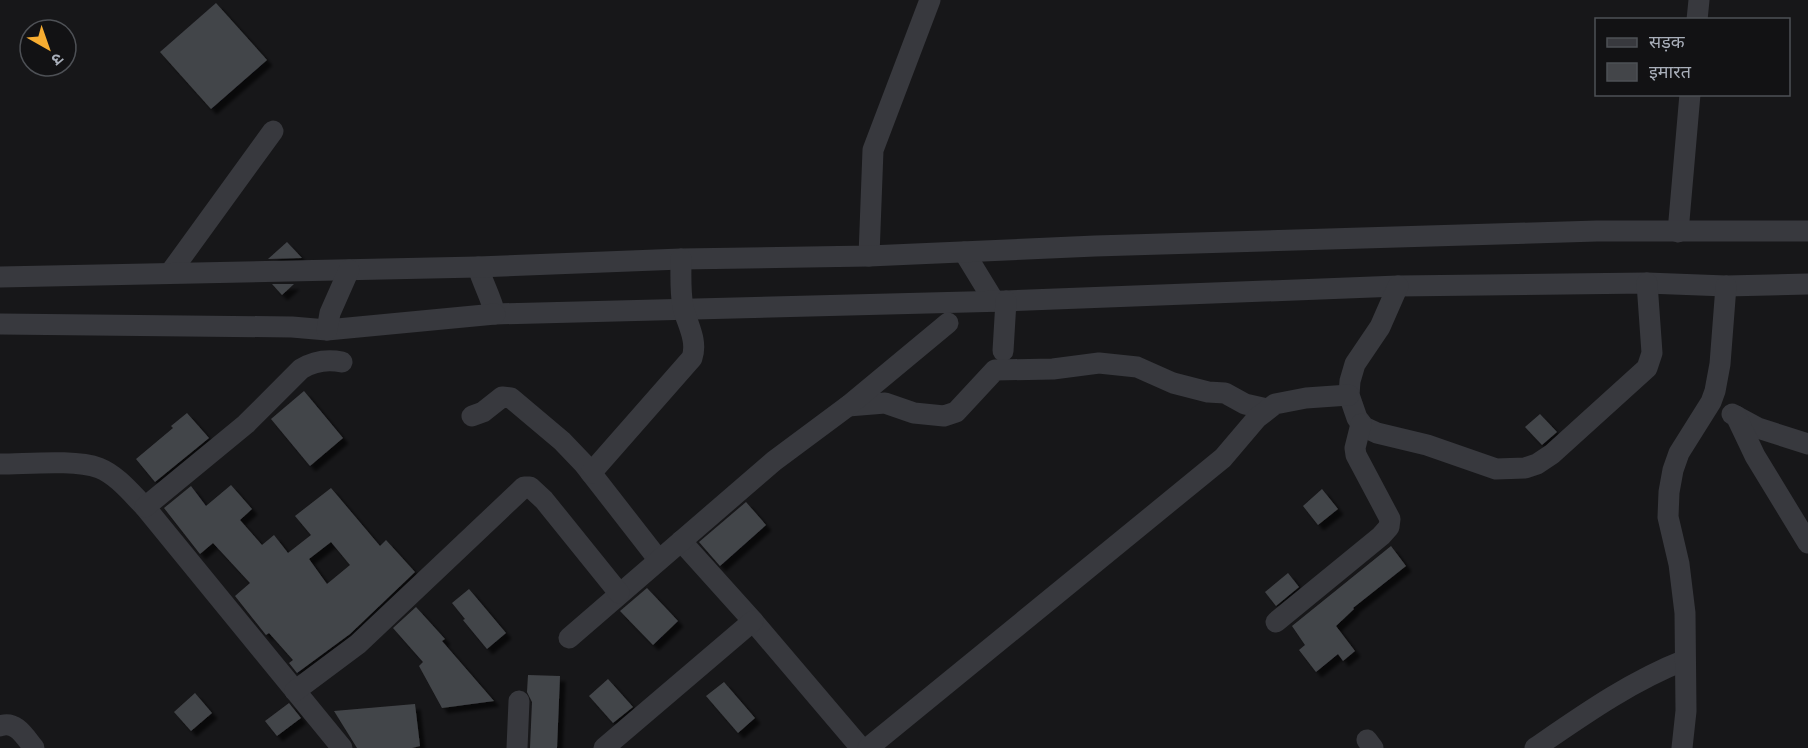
<svg xmlns="http://www.w3.org/2000/svg" width="1808" height="748" viewBox="0 0 1808 748" font-family="Jost,'Noto Sans Devanagari',sans-serif">
<style>
.building{fill:#434549;fill-rule:evenodd;filter:url(#shadow)}
.lines{fill:none;stroke-linecap:round;stroke-linejoin:round}
.minor{stroke:#38393e;stroke-width:21}
</style>
<defs>
<filter id="shadow"><feDropShadow dx="5.5" dy="5.5" stdDeviation="1.5" flood-color="#0009"/></filter>
</defs>
<rect width="100%" height="100%" fill="#171719"/>
<g class="building">
<path d="M216 3 267 60 211 109 160 52Z"/>
<path d="M287 242 302 258 268 259Z"/>
<path d="M272 284H294L282 295Z"/>
<path d="M304 391 343 438 310 466 271 419Z"/>
<path d="M187 413 209 438 155 482 136 459 173 428 171 426Z"/>
<path d="M1540 414 1557 432 1542 445 1525 427Z"/>
<path d="M231 485 252 509 240 520 262 545 274 535 288 553 311 535 295 516 331 488 380 546 386 540 415 572 350 634 297 673 289 663 293 660 269 633 266 635 235 596 250 583 213 543 200 554 164 508 191 486 206 506ZM331 542 350 565 327 584 309 559Z"/>
<path d="M1322 489 1338 509 1318 525 1303 506Z"/>
<path d="M746 502 766 525 720 566 699 542Z"/>
<path d="M1391 546 1406 566 1353 608 1354 609 1336 626 1355 651 1343 661 1338 654 1316 672 1299 650 1305 645 1292 626Z"/>
<path d="M1288 573 1299 587 1276 606 1265 592Z"/>
<path d="M647 588 678 621 653 645 620 611Z"/>
<path d="M469 589 506 633 487 649 463 620 465 619 452 603Z"/>
<path d="M416 607 445 639 442 641 494 701 442 708 419 666 423 662 393 628Z"/>
<path d="M528 675 560 676 557 748H530L532 702 527 692Z"/>
<path d="M608 679 633 707 613 723 589 696Z"/>
<path d="M724 682 755 718 738 733 706 696Z"/>
<path d="M195 693 212 713 191 731 174 712Z"/>
<path d="M289 703 301 718 277 736 265 721Z"/>
<path d="M415 704 420 746 412 748H357L334 711Z"/>
</g>
<g class="lines">
<g class="minor">
<path d="M1697 20 1699 0"/>
<path d="M1678 232 1690 94"/>
<path d="M964 252 994 301"/>
<path d="M869 256 873 150 930 0"/>
<path d="M478 267C483 284 491 297 495 314L1006 301 1398 286 1647 283 1726 286 1808 284"/>
<path d="M170 273 273 131"/>
<path d="M0 277 478 267 681 259 869 256 1095 246 1597 231H1808"/>
<path d="M1398 286 1380 327 1355 364 1350 381 1349 395 1357 418 1364 427 1377 433 1427 445 1496 469 1525 468 1537 464 1552 454 1647 368 1652 353 1647 283"/>
<path d="M0 324 292 327 327 330 495 314"/>
<path d="M327 330 330 313 349 270"/>
<path d="M1003 351 1006 301"/>
<path d="M848 406 885 403 914 413 944 416 956 412 995 370 1053 369 1099 363 1137 367 1173 383 1208 392 1225 393 1245 404 1267 409"/>
<path d="M1732 414 1758 428 1808 444"/>
<path d="M472 416 483 412 502 397 511 398 562 441 584 464 658 559"/>
<path d="M1736 416 1755 456 1808 543"/>
<path d="M0 464C27 464 75 459 99 468 117 475 132 494 145 507L342 748"/>
<path d="M591 473 692 358C698 340 687 324 683 307 680 291 681 275 681 259"/>
<path d="M145 507 246 424 301 369C314 361 327 359 342 362"/>
<path d="M681 541 753 621 861 748"/>
<path d="M1276 622 1381 536 1389 527 1390 519 1356 455 1355 448 1361 424"/>
<path d="M569 638 774 461 848 406 948 323"/>
<path d="M295 691 358 644 524 487H530L544 500 619 593"/>
<path d="M0 726C16 720 25 737 34 748"/>
<path d="M1367 740 1373 748"/>
<path d="M517 748 519 701"/>
<path d="M604 748 753 621"/>
<path d="M868 748 1223 458 1257 418 1275 404 1306 398 1349 395"/>
<path d="M1535 748C1583 715 1631 681 1685 660"/>
<path d="M1682 748 1686 711 1685 613 1679 564 1668 517 1669 492 1673 470 1679 453 1711 402 1715 391 1720 364 1726 286"/>
</g>
</g>
<rect x="1595" y="18" width="195" height="78" fill="#121214" stroke="#4e5156" stroke-width="1.5"/>
<rect x="1607" y="38" width="30" height="9" fill="#38393e" stroke="#4e5156" stroke-width="1.5"/>
<text x="1649" y="48" font-size="18" fill="#a9afba">सड़क</text>
<rect x="1607" y="63" width="30" height="18" fill="#434549" stroke="#4e5156" stroke-width="1.5"/>
<text x="1649" y="78" font-size="18" fill="#a9afba">इमारत</text>
<g transform="translate(48 48) rotate(140)"><circle r="28" fill="#121214" stroke="#4e5156" stroke-width="1.5"/>
<path d="M0-4.5L10 22L0 15L-10 22Z" fill="#f7ad31"/>
<text y="-9" font-size="16" font-weight="bold" text-anchor="middle" fill="#a9afba">उ</text>
</g>
</svg>
